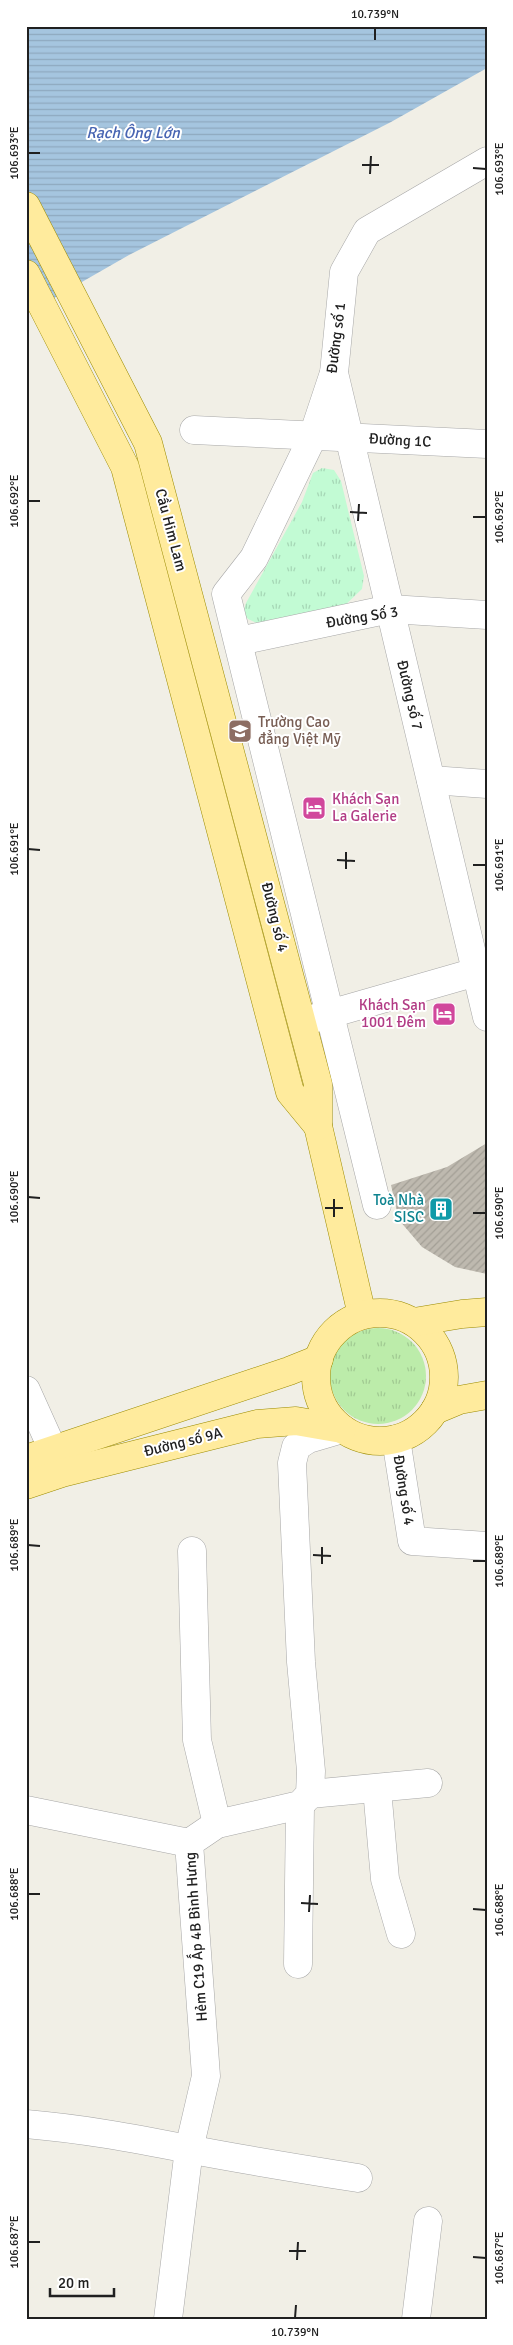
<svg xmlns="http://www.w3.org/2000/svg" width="513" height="2345" viewBox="0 0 513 2345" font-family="Signika,sans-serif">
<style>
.grass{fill:url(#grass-tufts)}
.park{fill:url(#park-tufts)}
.water{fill:url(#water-rules)}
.building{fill:url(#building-hatch)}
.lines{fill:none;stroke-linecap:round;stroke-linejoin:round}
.minor-casing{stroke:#a7a7a7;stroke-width:29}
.major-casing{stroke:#9b8b00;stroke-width:29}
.minor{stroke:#fff;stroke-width:28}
.major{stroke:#ffeb9d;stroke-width:28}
.ticks{fill:none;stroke:#202020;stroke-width:2}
.labels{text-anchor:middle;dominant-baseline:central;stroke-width:4;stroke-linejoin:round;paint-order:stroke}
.street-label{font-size:15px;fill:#202020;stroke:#fff}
.education-label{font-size:15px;fill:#785e54;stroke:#fff;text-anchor:start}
.hotel-label{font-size:15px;fill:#b23c85;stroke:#fff;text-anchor:start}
.culture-label{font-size:15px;fill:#0d838f;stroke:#fff;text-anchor:end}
.water-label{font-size:16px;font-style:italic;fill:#4865b3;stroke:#fff}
.neatline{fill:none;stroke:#202020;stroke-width:2}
.ticks-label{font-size:12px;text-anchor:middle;fill:#202020}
</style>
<defs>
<pattern id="grass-tufts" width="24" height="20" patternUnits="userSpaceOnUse" patternTransform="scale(1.25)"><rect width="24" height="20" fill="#bcecaa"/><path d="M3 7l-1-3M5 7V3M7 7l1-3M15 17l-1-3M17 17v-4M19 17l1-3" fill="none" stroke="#a1ca92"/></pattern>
<pattern id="park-tufts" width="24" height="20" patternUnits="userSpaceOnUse" patternTransform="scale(1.25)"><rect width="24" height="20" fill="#c2fbd4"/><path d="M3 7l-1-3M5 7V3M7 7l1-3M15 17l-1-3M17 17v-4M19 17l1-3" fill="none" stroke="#a6d7b6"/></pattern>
<pattern id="water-rules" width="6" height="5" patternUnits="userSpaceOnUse" patternTransform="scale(1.25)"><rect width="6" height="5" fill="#a5c5df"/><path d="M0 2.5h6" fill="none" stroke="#8ea9bf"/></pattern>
<pattern id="building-hatch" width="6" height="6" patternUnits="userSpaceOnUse" patternTransform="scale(1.25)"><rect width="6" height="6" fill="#beb9af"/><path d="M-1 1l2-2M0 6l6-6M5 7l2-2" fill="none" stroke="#a39f96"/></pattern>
</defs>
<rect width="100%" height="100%" fill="#f1efe6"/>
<circle class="grass" cx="378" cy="1376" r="48"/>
<path class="park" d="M322 468 334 470 341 481 364 576 362 589 340 610 259 624 248 619 243 613 246 603 302 502 313 473Z"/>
<path class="water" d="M26 26H487V68L391 122 129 255 26 314Z"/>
<path class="building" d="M487 1143V1274L455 1267 422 1247 399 1220 391 1185 447 1167Z"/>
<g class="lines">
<g class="minor-casing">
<g id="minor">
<path d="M334 373 487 1017"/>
<path d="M194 430 487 444"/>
<path d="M239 641 390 609 487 615"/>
<path d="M431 780 487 784"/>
<path d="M312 1019 476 972 487 973"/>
<path d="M377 1205 226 594 254 558 313 436 334 373 344 272 367 231 487 161"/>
<path d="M26 1390 53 1450"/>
<path d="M396 1439 412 1541 487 1546"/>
<path d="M192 1551 197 1740 217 1824"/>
<path d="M377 1789 385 1879 401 1934"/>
<path d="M310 1794 428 1783"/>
<path d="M26 1810 189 1843"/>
<path d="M298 1964 300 1805"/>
<path d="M26 2124C84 2129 132 2138 188 2149 245 2160 301 2169 358 2178"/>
<path d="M168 2319 189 2149 206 2076 189 1843 217 1824 300 1805 310 1794 311 1771 301 1662 292 1463 296 1447 308 1439 342 1429"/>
<path d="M416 2319 428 2221"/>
</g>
</g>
<g class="major-casing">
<g id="major">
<path d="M26 206 148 443 318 1084V1126L362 1315"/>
<path d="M26 274 125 467 290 1092 318 1126"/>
<circle cx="380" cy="1377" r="64"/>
<path d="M414 1322 462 1314 487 1312"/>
<path d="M435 1410 459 1400 487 1395"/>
<path d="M26 1459 289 1371 319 1359"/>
<path d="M26 1485 62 1473 257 1424 296 1421 342 1429"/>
</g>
</g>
<use href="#minor" class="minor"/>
<use href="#major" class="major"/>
</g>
<path class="ticks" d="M375 40V28M28 153H40M362 165H379M473 168 486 169M370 174 371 156M28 501H40M350 512 367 513M473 517H486M358 521 359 504M28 849 40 850M337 860 355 861M473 865H486M346 869V852M28 1197 40 1198M325 1208H343M473 1213H486M334 1217V1199M28 1545 40 1546M313 1555 331 1556M473 1561H486M322 1564V1547M28 1894H40M301 1903 318 1904M473 1909 486 1910M309 1912 310 1895M28 2242H40M289 2251H306M473 2257 486 2258M297 2260 298 2242M295 2318 296 2305"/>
<defs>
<g id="school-square" transform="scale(1.25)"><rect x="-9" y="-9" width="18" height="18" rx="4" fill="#8d6e63" stroke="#fff"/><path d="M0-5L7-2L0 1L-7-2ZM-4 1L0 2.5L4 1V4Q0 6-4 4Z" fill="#fff"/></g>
<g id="hotel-square" transform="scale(1.25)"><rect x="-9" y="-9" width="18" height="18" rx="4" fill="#d1479c" stroke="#fff"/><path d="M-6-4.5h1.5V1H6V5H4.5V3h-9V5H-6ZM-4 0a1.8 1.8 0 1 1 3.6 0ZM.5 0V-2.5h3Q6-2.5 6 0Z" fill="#fff"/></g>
<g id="building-square" transform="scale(1.25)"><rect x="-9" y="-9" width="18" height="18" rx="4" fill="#0f9aa8" stroke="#fff"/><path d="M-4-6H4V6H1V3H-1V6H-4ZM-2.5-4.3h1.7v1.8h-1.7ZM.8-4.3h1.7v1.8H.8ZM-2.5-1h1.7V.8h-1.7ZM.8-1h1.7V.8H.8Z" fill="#fff"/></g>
</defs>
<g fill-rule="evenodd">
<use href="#school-square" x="240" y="731"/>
<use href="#hotel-square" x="314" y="808"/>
<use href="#hotel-square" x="444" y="1014"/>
<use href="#building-square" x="441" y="1209"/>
</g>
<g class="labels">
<g class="street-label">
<text transform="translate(336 338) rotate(-83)">Đường số 1</text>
<text transform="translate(400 440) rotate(3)">Đường 1C</text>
<text transform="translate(171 530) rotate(75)">Cầu Him Lam</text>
<text transform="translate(362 617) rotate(-9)">Đường Số 3</text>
<text transform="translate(410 695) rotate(77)">Đường số 7</text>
<text transform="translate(275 917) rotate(76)">Đường số 4</text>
<text transform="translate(183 1442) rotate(-14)">Đường số 9A</text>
<text transform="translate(404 1490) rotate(81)">Đường số 4</text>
<text transform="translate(196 1937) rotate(-94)">Hẻm C19 Ấp 4B Bình Hưng</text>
</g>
<g class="education-label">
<text x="258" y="722">Trường Cao<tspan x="258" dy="17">đẳng Việt Mỹ</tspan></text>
</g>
<g class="hotel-label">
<text x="332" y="799">Khách Sạn<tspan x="332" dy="17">La Galerie</tspan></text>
<text x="426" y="1005" text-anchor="end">Khách Sạn<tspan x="426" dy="17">1001 Đêm</tspan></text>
</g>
<g class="culture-label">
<text x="424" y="1200">Toà Nhà<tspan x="424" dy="17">SISC</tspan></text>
</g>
<g class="water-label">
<text x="133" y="133">Rạch Ông Lớn</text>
</g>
</g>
<rect width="513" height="2345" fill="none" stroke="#ffffff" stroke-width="55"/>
<path d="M50 2288v8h64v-8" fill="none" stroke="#202020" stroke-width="2.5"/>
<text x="58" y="2288" font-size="15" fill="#202020" stroke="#ffffff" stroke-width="4" paint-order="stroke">20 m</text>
<rect x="28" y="28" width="458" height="2290" class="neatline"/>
<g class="ticks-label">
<text x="375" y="18">10.739°N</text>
<text transform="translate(14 153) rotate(-90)" y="4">106.693°E</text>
<text transform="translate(499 169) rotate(-90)" y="4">106.693°E</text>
<text transform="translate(14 501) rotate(-90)" y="4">106.692°E</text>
<text transform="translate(499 517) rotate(-90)" y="4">106.692°E</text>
<text transform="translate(14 849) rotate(-90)" y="4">106.691°E</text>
<text transform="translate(499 865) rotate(-90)" y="4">106.691°E</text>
<text transform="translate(14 1197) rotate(-90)" y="4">106.690°E</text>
<text transform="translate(499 1213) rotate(-90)" y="4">106.690°E</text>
<text transform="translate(14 1545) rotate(-90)" y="4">106.689°E</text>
<text transform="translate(499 1561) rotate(-90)" y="4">106.689°E</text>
<text transform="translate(14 1894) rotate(-90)" y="4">106.688°E</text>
<text transform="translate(499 1910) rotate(-90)" y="4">106.688°E</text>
<text transform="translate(14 2242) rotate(-90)" y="4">106.687°E</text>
<text transform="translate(499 2258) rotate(-90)" y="4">106.687°E</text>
<text x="295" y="2336">10.739°N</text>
</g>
</svg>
